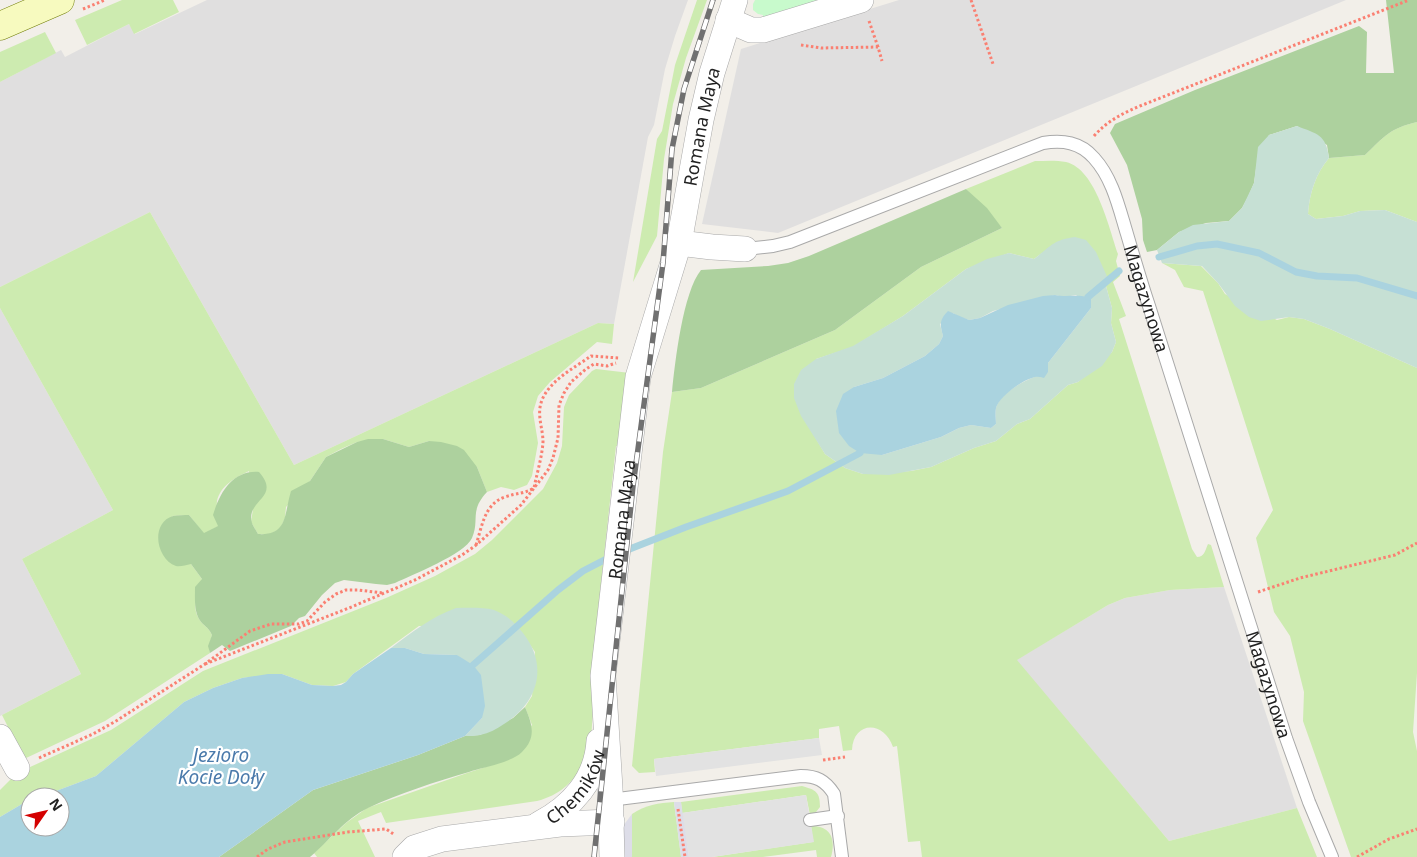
<svg xmlns="http://www.w3.org/2000/svg" width="1417" height="857" viewBox="0 0 1417 857" font-family="'Noto Sans',sans-serif">
<style>
.residential{fill:#e0dfdf}
.grass{fill:#cdebb0;fill-rule:evenodd}
.forest{fill:#add19e}
.wetland{fill:#c6e0d4;fill-rule:evenodd}
.park{fill:#c8facc}
.parking{fill:#e2e2e2}
.plaza{fill:#dddde8}
.water{fill:#aad3df}
.lines{fill:none;stroke-linecap:round;stroke-linejoin:round}
.stream{stroke:#aad3df;stroke-width:7}
.service-casing{stroke:#a9a9a9;stroke-width:14}
.minor-casing{stroke:#a9a9a9;stroke-width:26}
.secondary-casing{stroke:#707d05;stroke-width:29}
.path{stroke:#fa8072;stroke-width:3;stroke-dasharray:2.5 2.5;stroke-linecap:butt}
.service{stroke:#fff;stroke-width:12}
.minor{stroke:#fff;stroke-width:25}
.secondary{stroke:#f7fabf;stroke-width:28}
.rail-casing{stroke:#707070;stroke-width:5.5}
.rail{stroke:#fff;stroke-width:4;stroke-dasharray:11;stroke-linecap:butt}
.labels{text-anchor:middle;dominant-baseline:central;stroke-width:4.5;stroke-linejoin:round;paint-order:stroke}
.street-label{font-size:18px;fill:#222;stroke:#fff}
.water-label{font-size:19px;font-style:italic;fill:#4a7aab;stroke:#fff}
</style>
<rect width="100%" height="100%" fill="#f2efe9"/>
<g class="residential">
<path d="M207 0H688L675 36 665 69 654 125 648 137 614 324 598 323 294 465 150 212 0 287V82L61 50 65 57 129 24 135 34Z"/>
<path d="M899 0H1346L778 233 702 224 741 49Z"/>
<path d="M0 308 113 510 22 559 81 674 0 716Z"/>
<path d="M1224 587 1297 808 1169 841 1016 660 1108 605 1125 598 1170 590Z"/>
</g>
<g class="grass">
<path d="M122 0H173L179 12 134 34 129 24 87 45 75 20Z"/>
<path d="M697 0H707L686 58 673 104 664 159 657 236 633 282 657 139 662 131 675 65Z"/>
<path d="M45 32 56 53 0 82V52Z"/>
<path d="M1417 122V222L1385 210 1360 211 1343 216 1316 219 1308 214C1309 194 1316 173 1329 158L1365 155C1384 137 1390 128 1417 122Z"/>
<path d="M1035 161C1045 161 1056 160 1066 162 1096 169 1109 228 1118 254L1116 261 1120 276 1113 282 1126 316 1119 319 1192 549 1197 557C1204 557 1205 551 1208 544L1211 545 1224 587 1170 590 1125 598 1108 605 1017 660 1169 841 1297 808 1317 857H922L920 841 908 842 897 746 893 747C884 720 853 721 852 750L843 751 839 726 819 729V738L654 759 655 772 639 773 632 766 663 452 672 392 701 388 835 330 921 267 1002 228 966 189ZM1009 253 1034 259 1042 253 1106 286 1112 308 1111 323 1116 342 1112 352 1078 382 1068 385 1030 419 1017 424 996 441 974 448 931 467 911 471 863 474 845 468 825 454 815 437 816 359 853 347 903 316 966 269Z"/>
<path d="M150 212 294 465 598 323 614 324 612 344 597 342 550 382 538 396 533 412 538 443 532 476 527 485 514 490 501 487 487 492 477 467 429 441 409 447 383 439 357 442 341 449 326 457 310 481 286 507 285 518 280 529 270 534H258L251 522 253 509 249 471C236 477 220 486 217 501 216 509 218 519 219 526L204 534 189 515 172 516 191 564 202 579C198 593 191 606 199 619 203 626 208 626 212 635L209 646 210 653 105 721 24 759 2 715 81 674 22 559 113 510 0 308V287Z"/>
<path d="M1162 263 1201 266 1218 283 1225 294 1277 320 1289 317 1304 319 1330 329 1417 368V673L1413 732 1417 751V857H1351L1303 721 1304 692 1290 636 1274 612 1256 538 1273 510 1203 291 1184 287 1175 270Z"/>
<path d="M596 369 630 373 622 447 616 446 591 675 595 676 591 741C586 770 566 794 537 801L386 823 381 812 358 821 375 857H317L314 853 346 823 367 808 467 773 507 760 532 725 525 707 532 696 535 652 517 626H419L353 674 346 682 333 686 312 685 282 674 242 678 213 688 184 702 96 776 40 797H30V801L22 804 0 817V790L17 773 111 730 203 671 386 598 435 576 475 554 492 540 543 489 557 463 562 446 564 407 569 395 592 371Z"/>
<path d="M802 786C816 790 820 792 820 807L816 812 810 815 806 795 682 813 681 802Z"/>
<path d="M674 802 681 857H632V814C645 805 659 803 674 802Z"/>
<path d="M811 826C831 826 836 839 831 857H817L816 850 763 857H712L813 842Z"/>
</g>
<g class="forest">
<path d="M1386 0H1417V122C1390 128 1384 137 1365 155L1329 158 1327 145 1297 126 1269 135 1256 169 1254 183 1248 197 1242 208 1229 221 1206 223 1179 232 1157 250 1147 252 1143 240 1142 219 1127 165 1110 133 1115 124 1195 90 1359 26 1367 32 1366 73H1394Z"/>
<path d="M966 189 987 208 1002 228 921 267 835 330 701 388 672 392C675 362 683 292 701 270L768 266 788 263 809 256Z"/>
<path d="M368 439H383L409 447 429 441 441 442 457 446 464 450 477 467 487 492C469 511 480 520 472 538 465 554 412 575 395 583L387 585 376 584 344 580 335 583 322 595 305 616 299 618 291 626 230 651 222 645 210 653 208 646 212 635C208 626 203 626 199 619 194 610 195 598 195 587L202 579 191 564C186 565 180 567 176 566 156 559 150 523 173 516 178 515 184 515 189 515L204 533 218 526 213 515C220 492 233 470 259 472 282 498 245 500 252 523 253 526 256 530 258 534 288 536 284 514 291 491L310 481 326 457 357 442Z"/>
<path d="M525 707C532 724 537 737 522 752 511 763 483 767 469 772 435 782 400 793 368 808 345 819 329 841 310 857H219L313 790 418 755 465 736 480 735 513 718Z"/>
</g>
<g class="wetland">
<path d="M1297 126C1317 134 1326 134 1329 158 1316 173 1309 194 1308 214L1316 219 1343 216 1360 211 1385 210 1417 222V368L1330 329 1304 319 1289 317 1261 321 1249 317 1235 306 1218 283 1202 266 1162 263 1157 250 1179 232 1193 225 1229 221 1242 208 1254 183 1258 147 1269 135Z"/>
<path d="M1075 237 1086 240 1096 252 1110 283 1106 286 1112 308 1111 323 1116 342 1112 352 1102 366 1078 382 1068 385 1030 419 1017 424 996 441 974 448 931 467 889 475 863 474 845 468 825 454 801 416 794 398V384L801 370 816 359 853 346 903 316 966 269 987 259 1009 253 1034 259C1051 246 1053 240 1075 237ZM1055 295 1064 297 1076 295 1091 308 1048 363V372C1032 377 1001 390 996 408 995 412 996 420 996 424L991 428 971 425 959 428 941 437 882 455 854 387 883 378 925 356 939 344 943 336 940 324 953 313 959 317 969 320 980 318 993 311Z"/>
<path d="M456 608C468 608 482 607 494 610 507 615 515 623 523 633 549 666 538 703 504 724 497 729 489 733 480 735 475 736 470 736 465 736L482 718 457 655 424 654 405 648H391C412 632 431 617 456 608Z"/>
</g>
<path class="park" d="M755 0H830L763 22V15L758 14 753 10V4Z"/>
<g class="parking">
<path d="M819 738 822 755 656 776 654 759Z"/>
<path d="M806 795 814 842 712 857H689L682 813Z"/>
</g>
<g class="plaza">
<path d="M674 802H681L689 857H681Z"/>
<path d="M632 814V857H623V826Z"/>
</g>
<g class="water">
<path d="M1055 295C1068 298 1079 293 1091 299V308L1048 363V372L1044 378C1040 377 1036 376 1032 378 1021 381 999 397 996 408 995 413 996 420 996 424L991 428 971 425 959 428 941 437 882 455 860 453 849 446 839 433 836 411 843 394 854 387 883 378 925 356 939 344 943 336C940 325 939 320 948 311L969 320 980 318 1008 305 1043 296Z"/>
<path d="M391 648H405L424 654 457 655 473 665 481 675 485 706 482 718 465 736 418 755 313 790 219 857H0V817L22 804 30 801V827H60V797H40L96 776 184 702 213 688 242 678 268 674H282L312 685 333 686 341 685 346 682 353 674Z"/>
</g>
<g class="lines">
<g class="stream">
<path d="M1159 257 1197 246 1217 244 1259 253 1296 272 1317 276 1357 278 1417 296"/>
<path d="M1088 297 1119 271"/>
<path d="M622 552 686 527 788 491 860 453"/>
<path d="M473 665 558 590 583 571 612 556"/>
</g>
<g class="service-casing">
<g id="service">
<path id="s1" d="M745 249 773 246 790 242 1043 143C1063 140 1080 142 1094 158 1113 179 1119 208 1127 234 1134 258 1141 282 1149 306 1195 450 1240 594 1286 738L1309 802 1332 857"/>
<path d="M610 800 801 776C816 776 825 780 834 794L842 857"/>
<path d="M810 820 838 816"/>
</g>
</g>
<g class="minor-casing">
<g id="minor">
<path d="M728 20 751 30H763L861 0"/>
<path d="M679 243 712 247 745 249"/>
<path d="M0 737 17 768"/>
<path id="s2" d="M539 824C572 807 597 779 599 741"/>
<path d="M405 857 414 848 442 839 560 824 612 822"/>
<path id="s3" d="M612 857 610 788 603 676 638 377 679 243 701 120 712 73 735 0"/>
</g>
</g>
<g class="secondary-casing">
<path id="secondary" d="M0 26 60 0"/>
</g>
<g class="path">
<path d="M971 0 993 64"/>
<path d="M83 9 105 0"/>
<path d="M869 21 878 47"/>
<path d="M801 45 821 48 878 47 882 61"/>
<path d="M1094 136C1108 120 1125 112 1145 104L1409 0"/>
<path d="M476 545C482 527 484 504 505 497 516 493 524 494 534 488 537 473 542 457 543 442 543 429 537 416 541 403 547 382 574 368 591 356L619 358"/>
<path d="M1258 592 1300 578 1395 555 1417 543"/>
<path d="M205 664 349 608 415 580 462 555 475 546 521 505 548 470 553 458 558 438 559 405 564 393 571 382 586 369 594 364 607 366 616 363"/>
<path d="M39 758 93 734 116 721 205 664 250 631 271 624H299L307 621 325 602 336 594 346 590H358L383 593"/>
<path d="M823 760 845 757"/>
<path d="M678 809 685 857"/>
<path d="M257 857 268 849 285 842 348 832 386 829 395 835"/>
<path d="M1357 857 1389 839 1417 829"/>
</g>
<use href="#service" class="service"/>
<use href="#minor" class="minor"/>
<use href="#secondary" class="secondary"/>
<g class="rail-casing">
<path id="rail" d="M594 857 633 486 663 263 672 149 684 89 713 0"/>
</g>
<use href="#rail" class="rail"/>
</g>
<g class="labels">
<g class="street-label">
<text stroke="none"><textPath href="#s3" startOffset="741">Romana Maya</textPath></text>
<text stroke="none"><textPath href="#s1" startOffset="524">Magazynowa</textPath></text>
<text stroke="none"><textPath href="#s3" startOffset="339">Romana Maya</textPath></text>
<text stroke="none"><textPath href="#s1" startOffset="929">Magazynowa</textPath></text>
<text stroke="none"><textPath href="#s2" startOffset="54">Chemików</textPath></text>
</g>
<g class="water-label">
<text x="221" y="755">Jezioro<tspan x="221" dy="22">Kocie Doły</tspan></text>
</g>
</g>
<g transform="translate(45 812) rotate(56)"><circle r="24" fill="#ffffff" stroke="#a7a7a7"/>
<path d="M0-4L9 19L0 12L-9 19Z" fill="#d40000"/>
<text y="-8" font-size="14" font-weight="bold" text-anchor="middle" fill="#222222">N</text>
</g>
</svg>
